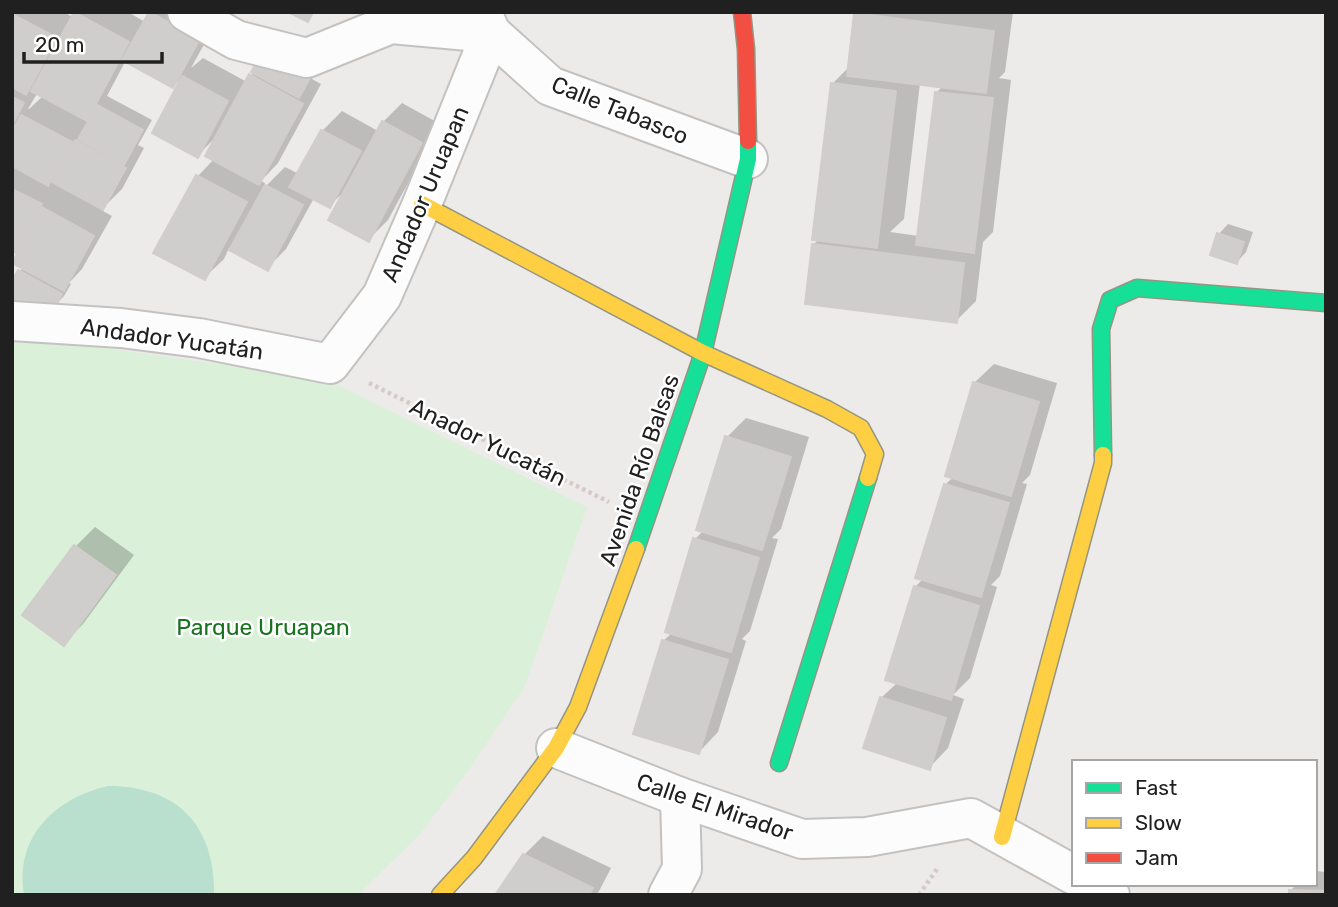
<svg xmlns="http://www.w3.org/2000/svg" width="1338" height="907" viewBox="0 0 1338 907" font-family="Rubik,sans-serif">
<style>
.park{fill:#daf0d9}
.pitch{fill:#b9dfcf}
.shadow{fill:#0003;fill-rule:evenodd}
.building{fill:#d0cecc;stroke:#d0cdca;stroke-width:2}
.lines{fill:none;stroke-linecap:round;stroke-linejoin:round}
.street-casing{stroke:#c3c2c1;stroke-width:42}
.fast-casing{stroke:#949583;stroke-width:19}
.slow-casing{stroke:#949583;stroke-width:19}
.jam-casing{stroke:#949583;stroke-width:19}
.path{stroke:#d6cac9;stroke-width:4.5;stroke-dasharray:3.5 3.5;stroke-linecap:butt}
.street{stroke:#fcfcfc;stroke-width:38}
.fast{stroke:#16e098;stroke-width:16}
.slow{stroke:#ffcf43;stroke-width:16}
.jam{stroke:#f24e42;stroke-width:16}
.labels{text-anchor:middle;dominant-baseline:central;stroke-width:5;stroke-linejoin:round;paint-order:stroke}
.street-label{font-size:23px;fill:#202020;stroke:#fff}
.park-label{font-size:23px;fill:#18731f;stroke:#fff}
</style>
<rect width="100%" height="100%" fill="#edebe9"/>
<path class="park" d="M12 335 325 379 587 507 525 686 468 771 420 834 358 895H12Z"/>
<path class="pitch" d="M108 786C178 786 215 826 214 895H24C14 836 56 798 108 786Z"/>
<g class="shadow">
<path d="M12 12H63L73 17 76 12H128L145 22 151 12H204L218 19 191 68 203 58 247 82 254 72 324 58 312 79 321 84 278 163 261 181 265 183 262 190 285 167 299 174 322 131 342 111 378 131 383 122 402 103 440 124 388 220 368 240 345 191 329 206 314 198 286 249 267 268 229 248 224 259 204 278 155 253 198 176 214 159 217 136 198 155 154 132 185 75 173 86 126 60 107 96 152 120 138 145 144 148 122 189 101 210 112 216 82 269 69 283 71 284 64 296 54 306 20 271 24 267 19 252 12 250ZM38 92 44 95 29 109H28ZM96 109 88 122 85 120Z"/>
<path d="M857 12H1013L1005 72 999 78 1011 80 993 232 983 242 976 301 956 321 814 244 819 239 833 83 849 67ZM920 83 943 86 937 92 919 236 890 232 904 219Z"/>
<path d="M1228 224 1253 232 1246 252 1237 262 1219 234Z"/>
<path d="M994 364 1057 383 1030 475 1022 483 1027 484 1000 576 991 585 997 587 970 678 953 695 964 699 948 748 929 768 881 698 898 682 915 587 924 578 945 485 953 477 974 383Z"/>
<path d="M746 418 809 437 781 529 772 538 778 539 750 631 742 639 746 641 718 732 699 752 663 641 672 633 695 539 704 530 727 437Z"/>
<path d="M95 527 134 555 83 624 64 643 76 546Z"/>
<path d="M543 836 611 868 597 895H496L524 855Z"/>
<path d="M1315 871 1326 872V895L1291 890 1297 884H1315Z"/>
</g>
<g class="building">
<path d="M74 12 129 42 87 121 31 91Z"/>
<path d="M149 12 200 39 173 88 122 60Z"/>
<path d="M288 12H313L308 22Z"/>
<path d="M854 13 994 31 986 93 847 76Z"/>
<path d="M12 14 57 38 26 95 12 87Z"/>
<path d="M260 55 316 67 299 98 251 72Z"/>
<path d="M249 74 303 104 259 185 205 156Z"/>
<path d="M182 76 228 101 198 158 152 133Z"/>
<path d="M831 83 896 91 877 248 812 240Z"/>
<path d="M935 92 993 98 974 253 916 245Z"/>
<path d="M12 97 24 103 12 125Z"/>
<path d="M97 105 143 130 124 165 78 139Z"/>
<path d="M21 115 72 142 48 186 12 166V131Z"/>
<path d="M382 121 422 143 369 242 328 220Z"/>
<path d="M321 130 361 151 330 208 289 187Z"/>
<path d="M75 140 126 168 103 210 52 182Z"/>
<path d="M196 175 247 202 205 280 153 253Z"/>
<path d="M265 185 303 205 268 271 229 250Z"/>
<path d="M12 189 42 204 16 253 12 251Z"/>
<path d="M42 207 94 236 64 291 12 263Z"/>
<path d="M1217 233 1244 242 1237 264 1210 255Z"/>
<path d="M812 244 964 263 957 323 805 304Z"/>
<path d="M18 270 62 294 55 308 12 310V281Z"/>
<path d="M973 382 1039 402 1011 496 945 476Z"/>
<path d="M725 436 791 457 762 550 696 530Z"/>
<path d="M944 484 1009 503 981 597 915 578Z"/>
<path d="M693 538 759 558 731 652 665 632Z"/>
<path d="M74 545 116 575 64 646 22 615Z"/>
<path d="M914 586 979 606 951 700 885 680Z"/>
<path d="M662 640 728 660 699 754 633 734Z"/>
<path d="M880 697 946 718 930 770 863 748Z"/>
<path d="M523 854 593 888 589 895H495Z"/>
<path d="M1289 890 1326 891V895H1289Z"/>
</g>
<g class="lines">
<g class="street-casing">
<g id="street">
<path d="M187 12 236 40 307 58 391 24 491 33 550 86 748 159"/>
<path d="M12 321 121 328 199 338 330 364 382 296 422 204 491 33 482 12"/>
<path d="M556 748 680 797 802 839 867 837 971 818 1074 875"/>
<path d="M1090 884 1110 895"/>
<path d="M668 895 682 869 680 797"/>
</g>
</g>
<g class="fast-casing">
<g id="fast">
<path d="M1103 455 1101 329 1110 300 1137 288 1326 303"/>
<path d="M636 549 703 353 748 159V141"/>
<path d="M779 763 868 478"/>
</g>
</g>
<g class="slow-casing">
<g id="slow">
<path d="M422 204 703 353 827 409 861 428 875 454 868 478"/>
<path d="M1002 837 1103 463V455"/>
<path d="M440 895 474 858 556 748 578 707 636 549"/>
</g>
</g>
<g class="jam-casing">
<path id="jam" d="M742 12 746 49 748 141"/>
</g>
<g class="path">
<path d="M369 383 609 502"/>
<path d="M919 895 937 869"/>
</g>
<use href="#street" class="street"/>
<use href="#fast" class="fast"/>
<use href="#slow" class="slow"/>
<use href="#jam" class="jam"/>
</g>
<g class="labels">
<g class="street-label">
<text transform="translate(620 110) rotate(22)">Calle Tabasco</text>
<text transform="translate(425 194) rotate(-67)">Andador Uruapan</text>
<text transform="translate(172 339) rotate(8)">Andador Yucatán</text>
<text transform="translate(488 442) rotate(26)">Anador Yucatán</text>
<text transform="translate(639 470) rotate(-71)">Avenida Río Balsas</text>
<text transform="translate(715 807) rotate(19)">Calle El Mirador</text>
</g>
<g class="park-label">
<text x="263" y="627">Parque Uruapan</text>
</g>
</g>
<rect width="1338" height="907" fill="none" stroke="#202020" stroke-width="28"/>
<rect x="1072" y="760" width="245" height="126" fill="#ffffff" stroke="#a6a6a6" stroke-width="2"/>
<rect x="1086" y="783" width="35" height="10" fill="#16e098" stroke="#a6a6a6" stroke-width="2"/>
<text x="1135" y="795" font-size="21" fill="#202020">Fast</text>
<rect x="1086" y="818" width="35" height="10" fill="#ffcf43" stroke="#a6a6a6" stroke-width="2"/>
<text x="1135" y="830" font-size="21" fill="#202020">Slow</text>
<rect x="1086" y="853" width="35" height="10" fill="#f24e42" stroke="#a6a6a6" stroke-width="2"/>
<text x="1135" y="865" font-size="21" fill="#202020">Jam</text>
<path d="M24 52v10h138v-10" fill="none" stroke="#202020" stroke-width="3.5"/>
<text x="35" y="52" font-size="21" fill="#202020" stroke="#ffffff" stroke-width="5" paint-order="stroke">20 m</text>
</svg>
